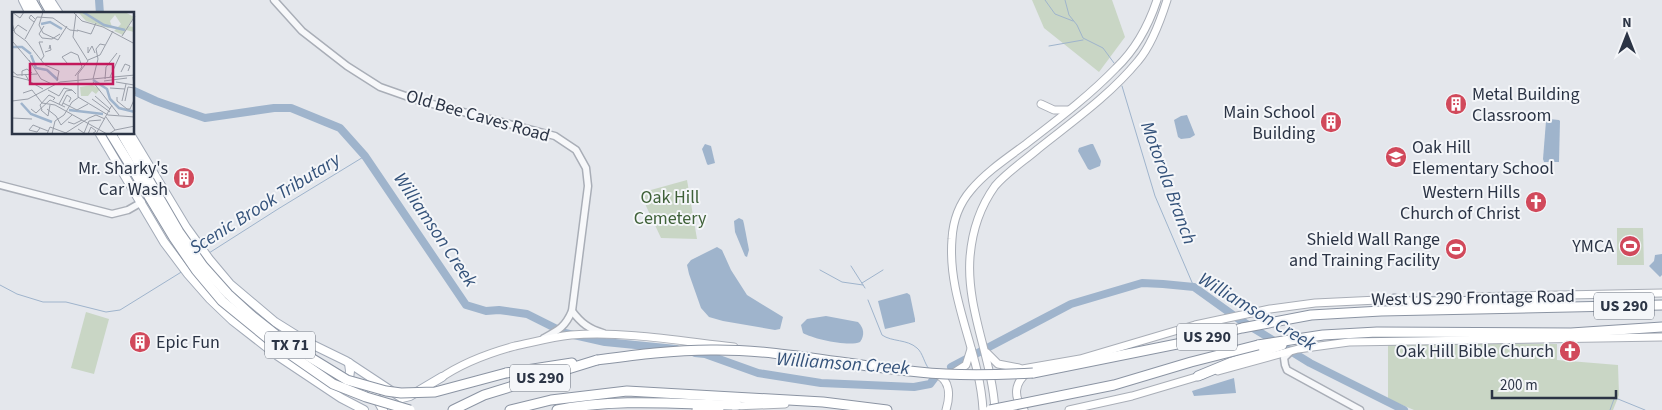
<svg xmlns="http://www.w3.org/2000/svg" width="1662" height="410" viewBox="0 0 1662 410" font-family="'Source Sans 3',sans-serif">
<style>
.green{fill:#c9d6c5}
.water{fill:#9fb4cc}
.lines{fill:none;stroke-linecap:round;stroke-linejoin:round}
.stream{stroke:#9fb4cc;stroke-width:1}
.river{stroke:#9fb4cc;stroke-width:8}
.tertiary-casing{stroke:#a9aeb7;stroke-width:9}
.secondary-casing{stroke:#a9aeb7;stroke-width:9}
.primary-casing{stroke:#a3abb8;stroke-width:10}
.motorway-casing{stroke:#8b94a3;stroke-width:11}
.tertiary{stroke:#f7f8fa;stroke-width:6}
.secondary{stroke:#fff;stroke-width:7}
.primary{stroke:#fff;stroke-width:8}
.motorway{stroke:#fff;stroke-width:9}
.motorway-bridge-casing{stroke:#8b94a3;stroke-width:11;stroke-linecap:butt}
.motorway-bridge{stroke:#fff;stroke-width:9}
.labels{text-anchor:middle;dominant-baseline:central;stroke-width:4;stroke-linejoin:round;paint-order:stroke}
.shield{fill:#f4f6f9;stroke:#676e7b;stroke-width:1}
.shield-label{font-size:16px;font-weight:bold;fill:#2b3445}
.poi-label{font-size:18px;fill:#2b3445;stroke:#f4f6f9;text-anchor:end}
.street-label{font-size:18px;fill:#2b3445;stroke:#f4f6f9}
.park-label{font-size:18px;fill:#3f6138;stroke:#f4f6f9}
.water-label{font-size:19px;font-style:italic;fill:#34527a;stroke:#f4f6f9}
.inset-river{fill:none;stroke:#9fb4cc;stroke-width:2.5}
.inset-road{fill:none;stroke:#9a9fa9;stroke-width:1}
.view{fill:#c2185b;fill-opacity:0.15;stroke:#c2185b;stroke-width:2.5}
.inset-edge{fill:none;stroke:#2b3445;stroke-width:2.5}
</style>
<rect width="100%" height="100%" fill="#e4e7ec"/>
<g class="green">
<path d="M1032 0H1112L1125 37 1099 72 1044 28Z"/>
<path d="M687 180 697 239 661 238 640 193Z"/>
<path d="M1617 228H1643L1644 265H1617Z"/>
<path d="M86 312 109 319 94 374 71 368Z"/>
<path d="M1454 343 1557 344V360L1618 365 1619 395 1613 410H1414L1388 399V344Z"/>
</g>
<g class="water">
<path d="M1187 115 1195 135 1190 138 1181 139 1178 137 1174 120 1181 116Z"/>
<path d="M1549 119 1559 120 1560 121 1559 162H1544L1543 159 1546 121Z"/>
<path d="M705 144 711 146 715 163 708 165 707 164 702 149Z"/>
<path d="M1091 144H1093L1101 161 1100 166 1090 170 1088 169 1078 151 1079 148Z"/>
<path d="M739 218 743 220 744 224 749 250 747 257 745 256 735 232 734 221Z"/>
<path d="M717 247 722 250 731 270 747 295 783 317 780 329 775 330 723 321 709 317 701 308 689 274 687 265 691 260Z"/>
<path d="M1662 254V275L1660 277 1649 266 1654 261 1655 255Z"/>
<path d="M907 293 910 295 915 319V322L885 329 878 301Z"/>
<path d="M826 316 858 322C864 328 865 335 860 342 849 347 813 339 803 333L801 325 807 319Z"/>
<path d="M1234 378 1236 393 1194 396 1192 391Z"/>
</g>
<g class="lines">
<g class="stream">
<path d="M1045 0 1055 14 1073 21"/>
<path d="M1065 0 1069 15 1077 25 1083 38 1103 48 1114 63"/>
<path d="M1049 46 1083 40"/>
<path d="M1122 86 1155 196 1194 287"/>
<path d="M209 253 278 209 365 156"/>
<path d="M851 266 865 288"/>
<path d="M820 270 842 282 863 285"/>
<path d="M862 283 883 270"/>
<path d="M0 285 17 294 43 302H66L106 312 120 310 183 271"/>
<path d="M868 300 882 335C892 342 907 339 917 348 923 353 924 363 929 369"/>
<path d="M1610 410 1614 399H1618L1645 410"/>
</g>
<g class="river">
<path d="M99 0 100 14"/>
<path d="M134 91 156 101 205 118 274 108H291L340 128 365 156 466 305 486 311 499 310 527 314 565 333 605 342 676 349"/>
<path d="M695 353 705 354 758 373 821 383 914 387 930 384 936 376"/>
<path d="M951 367 1071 304 1142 283 1163 284 1194 287 1240 320 1310 363 1404 410"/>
</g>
<g class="tertiary-casing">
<g id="tertiary">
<path d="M274 0 302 31 347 66 380 87 417 100 555 136 576 150 586 168 588 186 572 311C565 327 559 330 544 338"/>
<path d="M0 185 112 214 128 210 142 202"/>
<path d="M572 311C581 323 589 329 603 333"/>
<path d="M1291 351 1284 358 1285 365 1287 370 1360 410"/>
</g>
</g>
<g class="secondary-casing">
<g id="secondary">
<path d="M1041 104 1054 110H1068"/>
<path d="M1470 297 1662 293"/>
<path d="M987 353 998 364 1019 368"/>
<path d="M1016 370 1080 359 1195 325 1270 309 1315 303 1399 299"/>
<path d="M1218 371 1298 349 1349 342 1662 337"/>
<path d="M955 372 966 365 971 349"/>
<path d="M936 374C951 380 950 397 946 410"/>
<path d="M439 379C462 363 489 353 515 346 534 342 552 337 571 335 626 331 680 341 734 347"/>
<path d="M734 406 785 404"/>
<path d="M696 410 720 408"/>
<path d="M983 410C980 352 947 298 952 239 953 221 959 204 971 190 986 172 1007 158 1026 144 1057 120 1089 96 1116 68 1135 50 1149 24 1157 0"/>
<path d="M995 410C992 358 966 309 970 257 972 232 980 207 995 186 1007 172 1024 161 1038 149 1073 121 1109 96 1138 61 1151 46 1161 19 1167 0"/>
<path d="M1024 410C1013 397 1014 383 1028 372"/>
<path d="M1069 410 1132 396 1203 375"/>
</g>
</g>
<g class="primary-casing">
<g id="primary">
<path d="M23 0 30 14"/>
<path d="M50 0 59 14"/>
<path d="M100 134 164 242 188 274 210 299 232 320 278 356 341 398 364 410"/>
<path d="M130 134 186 227 209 259 230 284 275 322 307 342 346 361 402 398 410 396 442 377"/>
<path d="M369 385 383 410"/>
<path d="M348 386 350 371 349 363"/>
</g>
</g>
<g class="motorway-casing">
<g id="motorway">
<path d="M31 0 39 14"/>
<path d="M44 0 52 14"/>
<path d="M111 134 135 173"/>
<path d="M122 134 143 170"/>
<path d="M1394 299 1410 302 1516 301 1559 303"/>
<path d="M1258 345 1323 335 1377 332 1571 333 1662 327"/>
<path d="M506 373 572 363"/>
<path d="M1033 373 1182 343 1242 328 1311 315 1381 311 1662 305"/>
<path d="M1198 376 1232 362 1282 345"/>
<path d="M453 410 484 395 597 360"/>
<path d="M510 410 551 400 627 391 823 402 887 410"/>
<path d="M557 410C616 398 678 404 737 405"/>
</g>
</g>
<use href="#tertiary" class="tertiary"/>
<use href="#secondary" class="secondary"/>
<use href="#primary" class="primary"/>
<use href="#motorway" class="motorway"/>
<g class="motorway-bridge-casing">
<g id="motorway-bridge">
<path d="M143 170 179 232 203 266 228 294 251 315 285 342 347 380 386 391 401 393 435 392 506 373"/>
<path d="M135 173 174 238 196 270 222 301 271 341 333 384 366 397 410 410"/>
<path d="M597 360C635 355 672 350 711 350 780 349 850 366 919 372 956 376 995 375 1033 373"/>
<path d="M990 410 1114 385 1191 362 1258 345"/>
</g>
</g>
<use href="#motorway-bridge" class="motorway-bridge"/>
</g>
<defs>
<g id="building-disc" transform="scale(1.125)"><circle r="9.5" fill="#d1495b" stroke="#f4f6f9"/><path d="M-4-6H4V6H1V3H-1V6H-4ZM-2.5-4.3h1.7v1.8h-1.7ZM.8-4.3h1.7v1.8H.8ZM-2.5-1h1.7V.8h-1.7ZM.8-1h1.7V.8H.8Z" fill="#fff"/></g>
<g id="school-disc" transform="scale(1.125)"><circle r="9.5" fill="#d1495b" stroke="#f4f6f9"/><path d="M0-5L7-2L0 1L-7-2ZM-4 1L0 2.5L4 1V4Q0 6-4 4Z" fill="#fff"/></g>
<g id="church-disc" transform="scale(1.125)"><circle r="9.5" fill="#d1495b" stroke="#f4f6f9"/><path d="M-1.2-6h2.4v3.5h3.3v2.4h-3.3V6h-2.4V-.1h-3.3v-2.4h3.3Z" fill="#fff"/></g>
<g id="stadium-disc" transform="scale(1.125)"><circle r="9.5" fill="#d1495b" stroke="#f4f6f9"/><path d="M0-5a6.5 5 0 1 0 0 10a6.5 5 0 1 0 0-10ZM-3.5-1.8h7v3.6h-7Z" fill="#fff"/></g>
</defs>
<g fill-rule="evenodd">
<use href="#building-disc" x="1456" y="104"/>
<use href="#building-disc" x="1331" y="122"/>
<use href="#school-disc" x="1396" y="157"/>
<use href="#building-disc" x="184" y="178"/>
<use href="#church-disc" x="1536" y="202"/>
<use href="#stadium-disc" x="1630" y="246"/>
<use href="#stadium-disc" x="1456" y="249"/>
<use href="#building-disc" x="140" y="342"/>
<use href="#church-disc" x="1570" y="351"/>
</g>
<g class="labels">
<g class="shield">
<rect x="1594" y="292.5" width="60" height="27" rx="4"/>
<rect x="1177" y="323.5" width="60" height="27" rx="4"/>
<rect x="265" y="331.5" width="50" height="27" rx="4"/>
<rect x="510" y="364.5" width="60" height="27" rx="4"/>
</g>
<g class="shield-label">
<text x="1624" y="306">US 290</text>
<text x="1207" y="337">US 290</text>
<text x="290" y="345">TX 71</text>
<text x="540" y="378">US 290</text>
</g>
<g class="poi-label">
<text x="1472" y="94" text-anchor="start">Metal Building<tspan x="1472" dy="21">Classroom</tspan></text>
<text x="1315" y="112">Main School<tspan x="1315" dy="21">Building</tspan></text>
<text x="1412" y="147" text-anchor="start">Oak Hill<tspan x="1412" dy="21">Elementary School</tspan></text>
<text x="168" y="168">Mr. Sharky's<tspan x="168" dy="21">Car Wash</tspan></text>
<text x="1520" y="192">Western Hills<tspan x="1520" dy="21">Church of Christ</tspan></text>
<text x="1440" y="239">Shield Wall Range<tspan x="1440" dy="21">and Training Facility</tspan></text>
<text x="1614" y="246">YMCA</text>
<text x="156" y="342" text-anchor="start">Epic Fun</text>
<text x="1554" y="351">Oak Hill Bible Church</text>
</g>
<g class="street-label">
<text transform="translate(478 116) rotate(16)">Old Bee Caves Road</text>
<text transform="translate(1473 298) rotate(-1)">West US 290 Frontage Road</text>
</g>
<g class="park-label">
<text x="670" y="197">Oak Hill<tspan x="670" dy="21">Cemetery</tspan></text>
</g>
<g class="water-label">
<text transform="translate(1168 183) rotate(70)">Motorola Branch</text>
<text transform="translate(265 204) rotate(-32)">Scenic Brook Tributary</text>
<text transform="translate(435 230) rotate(56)">Williamson Creek</text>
<text transform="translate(1257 312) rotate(31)">Williamson Creek</text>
<text transform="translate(843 364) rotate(4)">Williamson Creek</text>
</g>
</g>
<g transform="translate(12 12)">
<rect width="122" height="122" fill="#e4e7ec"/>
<path d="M66 0H113L122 5 116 14 122 15V20L114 18 111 23 102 19 109 12 103 3 98 9 100 15 96 16 74 9ZM80 73 88 77 84 82 80 79 76 84H69L68 75Z" fill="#c9d6c5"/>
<path class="inset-river" d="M71 0 92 13 113 18M29 12 38 10 50 17M0 35H10L19 42M19 43 24 56 35 58 46 68M81 68 95 77 98 87 107 96 123 100M9 91 19 102 40 110M57 98 91 102"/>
<path class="inset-road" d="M0 0 8 6 12 0M31 0 27 13 31 21 46 28 55 14M61 0 70 9 91 15 123 32M64 2 61 25 76 49 66 62V85L96 103 123 105M25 5 41 6 58 18 66 19M22 10 17 6 19 3 23 7M0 11 3 21 14 29 33 53 47 59 45 69M32 14 27 22 30 26 40 27 48 22M65 18 79 22 84 11M1 19 6 13 15 19M110 24 123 4M13 27 25 5M1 30 19 51M76 35V41L80 34 83 41M33 40 39 38 38 33 37 37M17 48 29 67 42 73M29 48 32 44 27 30H31M76 48 88 43 101 19M55 51 50 45 59 40 66 43 70 55 63 64M0 59 5 63 25 62M109 60 113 52 118 54 116 59M13 62 17 69 31 77M0 64 16 68M10 64V59L15 57 20 61M98 65 108 43M121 65 123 82M81 67 86 47 84 37 88 32 93 33M93 67 94 55 105 41M92 69 115 66M81 70 107 103M104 70 122 73M98 76 113 77M36 78 47 84 52 76 60 78M11 81 20 78 30 91 43 93 95 122M83 84 98 97M105 85V89L115 97H118L122 88M80 87 98 100M0 89 16 87 48 70 123 63M110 89 114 72M113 89 116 75 122 76M51 91 65 98 76 92M47 92 54 79 60 78 64 82M50 93 55 83 59 86 57 90M19 97 24 101 38 88 53 95M35 97 44 104 49 113 60 103M29 98 36 104 38 93M30 98 28 93 37 83 43 86 41 88M94 105 103 118M0 106 20 107M56 110 62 112 70 108M28 116 25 120 17 118 21 113 36 119M66 117 72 121 77 109 89 108M35 122 38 115 54 121M40 122 43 109 52 103 60 90 67 85M52 122 77 106 84 103 93 107M76 122 79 115 84 119 80 122M84 122 100 93M97 122 103 118 123 114"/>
<path class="view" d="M18 52H101V72H18Z"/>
<rect width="122" height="122" class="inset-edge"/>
</g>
<g transform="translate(1627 35)" stroke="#f4f6f9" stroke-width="4" paint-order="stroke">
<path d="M0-4L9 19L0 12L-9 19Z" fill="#2b3445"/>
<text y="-8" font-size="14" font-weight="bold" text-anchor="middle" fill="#2b3445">N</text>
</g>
<path d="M1492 390v8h124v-8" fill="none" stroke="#2b3445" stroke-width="2.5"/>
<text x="1500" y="390" font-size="15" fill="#2b3445" stroke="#f4f6f9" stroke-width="4" paint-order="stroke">200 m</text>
</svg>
